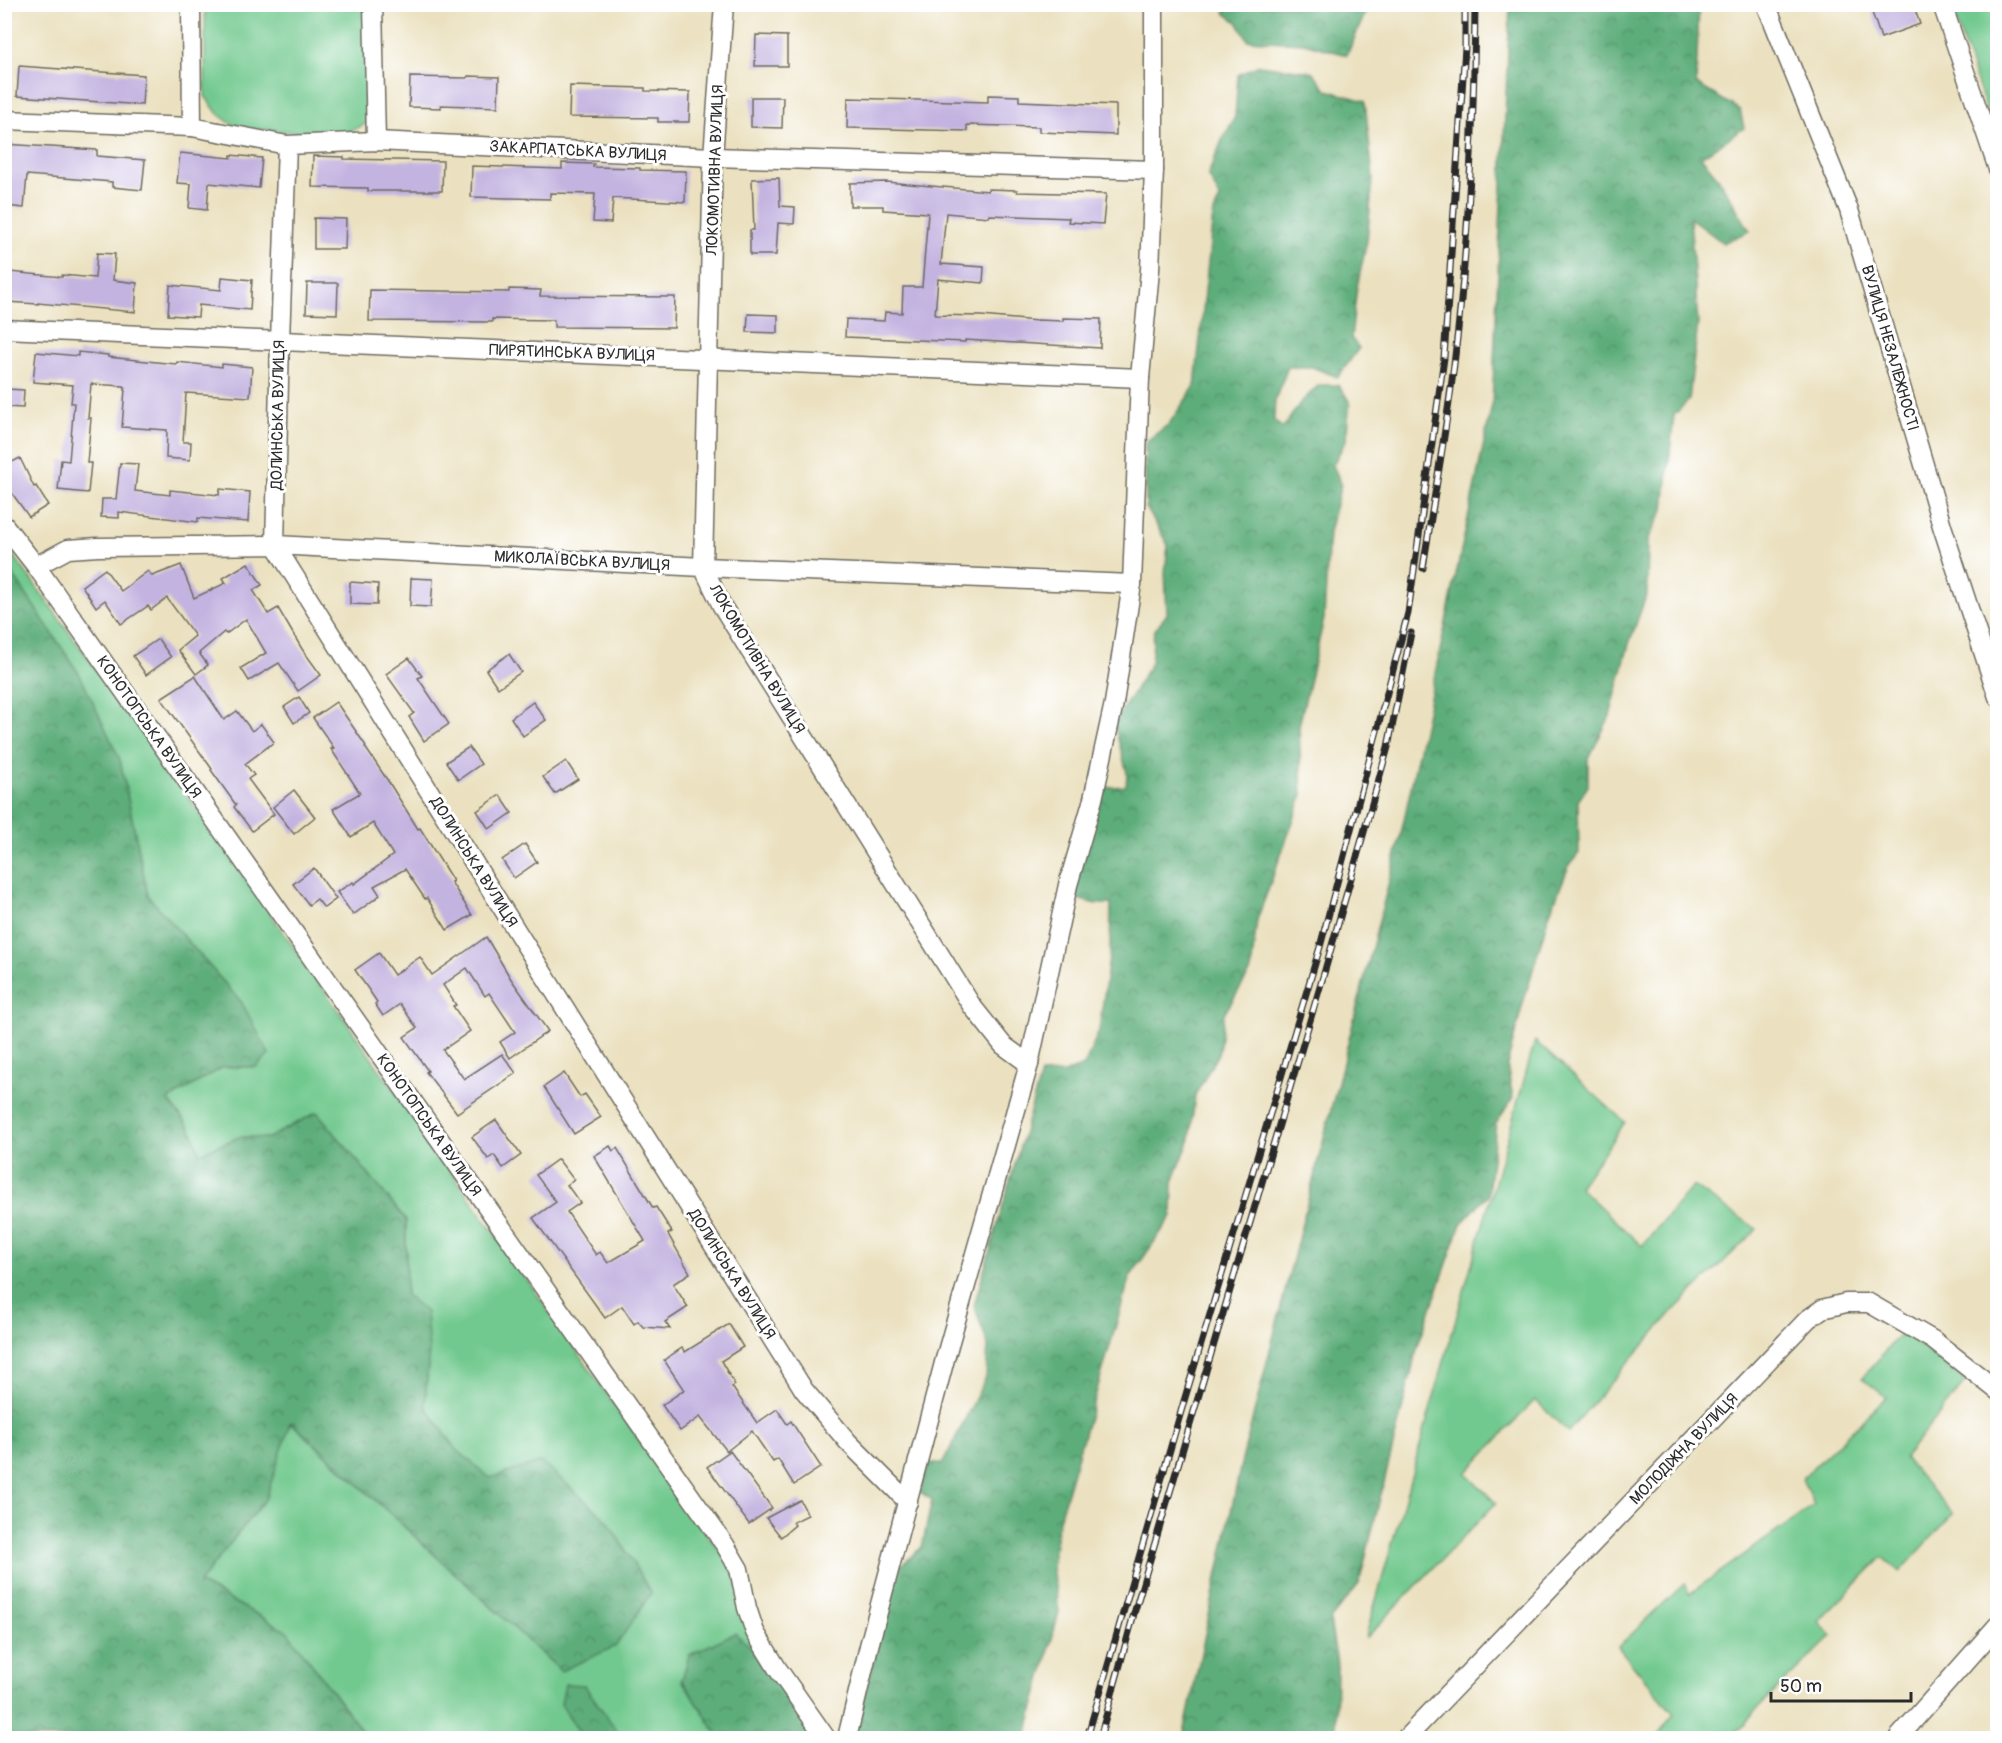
<svg xmlns="http://www.w3.org/2000/svg" width="2002" height="1743" viewBox="0 0 2002 1743" font-family="Pangolin,sans-serif">
<style>
.green{fill:#72c98f;stroke:#4e7a5d;stroke-width:1.5}
.forest{fill:url(#forest-crowns);stroke:#446c52;stroke-width:1.5}
.building{fill:#c3b3e0}
.lines{fill:none;stroke-linecap:round;stroke-linejoin:round}
.minor-casing{stroke:#6e6b5f;stroke-width:21}
.minor{stroke:#fff;stroke-width:18}
.rail-casing{stroke:#2b2b2b;stroke-width:7}
.rail{stroke:#fff;stroke-width:4.5;stroke-dasharray:14;stroke-linecap:butt}
.labels{text-anchor:middle;dominant-baseline:central;stroke-width:6;stroke-linejoin:round;paint-order:stroke}
.street-label{font-size:16px;fill:#2b2b2b;stroke:#fff}
</style>
<defs>
<pattern id="forest-crowns" width="20" height="18" patternUnits="userSpaceOnUse" patternTransform="scale(1.5)"><rect width="20" height="18" fill="#5dad7a"/><path d="M2 6a3 3 0 1 1 6 0M12 15a3 3 0 1 1 6 0" fill="none" stroke="#4d8d64"/></pattern>
</defs>
<rect width="100%" height="100%" fill="#fff"/>
<filter id="ink" filterUnits="userSpaceOnUse"><feTurbulence type="fractalNoise" baseFrequency=".0167" numOctaves="2"/><feDisplacementMap in="SourceGraphic" scale="12" xChannelSelector="R" yChannelSelector="G"/><feConvolveMatrix kernelMatrix="1 2 1 2 8 2 1 2 1" color-interpolation-filters="sRGB"/></filter>
<filter id="wash" filterUnits="userSpaceOnUse"><feTurbulence type="fractalNoise" baseFrequency=".008" numOctaves="4" result="noise"/><feDisplacementMap in="SourceGraphic" scale="24" xChannelSelector="R" yChannelSelector="G"/><feGaussianBlur stdDeviation="1.35" result="paint"/><feColorMatrix in="noise" values="0 0 0 0 0 0 0 0 0 0 0 0 0 0 0 0 0 1.4 0 .05"/><feComposite in="paint" operator="in"/></filter>
<g filter="url(#wash)">
<rect width="100%" height="100%" fill="#ebe1c0"/>
<g class="green">
<path d="M205 5H367L369 122 350 132H298L237 128 218 114 205 96Z"/>
<path d="M1950 5H1997V140Z"/>
<path d="M4 542 209 826 691 1514 731 1565 762 1658 682 1680 720 1738H621L617 1731 584 1685 561 1704 583 1738H367L287 1631 199 1583 266 1498 290 1422 561 1671 490 1479 457 1450 425 1406 429 1349 406 1295V1220L317 1112 269 1138 240 1137 200 1153 190 1128 168 1100 223 1067H256L242 1003 148 896 120 760 80 675 5 563Z"/>
<path d="M1535 1041 1625 1122 1579 1187 1642 1246 1693 1186 1757 1229 1675 1309 1568 1432 1535 1400 1466 1473 1496 1503 1365 1639Z"/>
<path d="M1902 1332 1966 1381 1904 1458 1953 1514 1900 1572 1883 1557 1819 1621 1832 1636 1765 1701 1730 1738H1655L1674 1714 1618 1647 1685 1583 1689 1594 1814 1505 1802 1479 1886 1397 1862 1378Z"/>
</g>
<g class="forest">
<path d="M1368 5V7L1347 55 1304 43 1248 40 1237 22 1226 14 1220 5Z"/>
<path d="M1510 5H1699L1696 84 1740 110 1744 128 1701 157 1719 179 1750 231 1723 243 1690 218 1698 323 1689 400 1674 415 1664 509 1648 540 1647 593 1629 644 1610 716 1588 760V786L1578 801 1579 853 1569 866 1548 918 1522 1007 1507 1065 1513 1098 1496 1123 1488 1195 1461 1224 1418 1345 1359 1584 1330 1620 1337 1664 1336 1738H1183L1241 1464 1401 834 1492 405Z"/>
<path d="M1259 65 1313 72 1327 90 1365 101 1373 178 1367 241 1357 287 1351 338 1359 348 1338 377 1312 367H1288L1275 400 1274 421 1283 428 1300 403 1319 385H1338L1350 401 1346 440 1333 465 1341 484 1329 532 1324 619 1299 726 1302 797 1257 920 1251 971 1224 1014 1219 1052 1195 1096 1190 1139 1173 1182 1172 1216 1130 1277 1058 1523 1052 1567 1059 1612 1026 1738H854L897 1569 922 1547 932 1500 920 1492 928 1463H943L986 1377 988 1345 974 1305 1041 1074 1064 1073 1084 1066 1099 1031 1110 950 1111 904H1096L1073 898 1099 788 1126 786 1127 773 1114 724 1151 663 1154 631 1167 614 1165 573 1168 545 1146 507 1145 442 1169 424 1195 386 1213 215 1220 198 1208 175 1222 140 1235 117 1238 75Z"/>
<path d="M5 563 80 675 120 760 148 896 242 1003 269 1054 256 1067H223L168 1100 190 1128 200 1153 240 1137 269 1138 317 1112 406 1220V1295L426 1312 429 1349 425 1406 457 1450 490 1478 542 1462 608 1521 651 1593 616 1646 561 1671 291 1422 266 1498 199 1583 287 1631 367 1738H5Z"/>
<path d="M735 1633 762 1658 818 1738H720L682 1680 689 1655Z"/>
<path d="M565 1684 584 1685 617 1731 621 1738H583L561 1704Z"/>
</g>
<g id="blocks">
<g class="building">
<path d="M1869 4H1913L1920 24 1881 38Z"/>
<path d="M756 35 787 36V66H755Z"/>
<path d="M19 66 144 75 142 105 17 96Z"/>
<path d="M468 76 499 77 498 107 441 105V108L409 107 410 77 467 78Z"/>
<path d="M570 86 645 88V91L690 92 689 122H658V118L569 117Z"/>
<path d="M988 95 1019 96V101L1116 105V135L1039 132V127L967 125V131L847 128 848 98 988 102Z"/>
<path d="M751 97H783L782 128 751 127Z"/>
<path d="M4 144 97 150V156L145 160 142 190 112 187V182L27 175 24 208 6 206 7 204H4Z"/>
<path d="M180 153 231 158V155L262 158 259 188 209 183 207 210 189 208 191 184 177 183Z"/>
<path d="M313 156 344 157V159L443 161 442 191H368V188L312 187Z"/>
<path d="M562 163 594 164 593 167 640 168V170L686 171 685 202 613 198 611 223 593 222 595 194 550 193V199L471 197 472 166 562 169Z"/>
<path d="M779 178 780 206 795 207 794 224 778 223 776 255H750V230H754L752 179Z"/>
<path d="M886 182 988 191V189L1017 190V192L1106 194 1103 224 1068 222 1069 218 989 215V217L946 213 941 264 984 267 983 283 938 279 935 315 981 316 1037 321V320L1063 321V318L1101 319 1100 348 965 340V342L845 337 846 319 884 321 885 312 902 313 903 287H922L928 213 883 210V206H850V183Z"/>
<path d="M314 218 346 219 345 249H314Z"/>
<path d="M97 253 115 254 113 280 137 283 135 312 38 303V304L7 302 10 272 62 277V275L95 278Z"/>
<path d="M222 277 252 280 250 310 199 305 198 317 168 315 170 285 221 290Z"/>
<path d="M307 283H338L337 314 306 313Z"/>
<path d="M509 289 541 290 540 296 675 297 674 328 554 327V320L492 319V322L369 321 370 290 509 292Z"/>
<path d="M748 314 778 315V333L747 332Z"/>
<path d="M36 352 78 356V352L108 355V357L176 364 177 362 222 367V364L252 367 250 397 186 393 183 442H191L190 460 166 458 167 430 122 427 125 389 124 386 91 384 88 418H91L87 463H91L88 493 58 490 61 460 69 461 74 403H71L73 385 33 382Z"/>
<path d="M6 389 24 390 23 408 5 407Z"/>
<path d="M20 458 34 487 36 486 48 505 29 517 4 482V466Z"/>
<path d="M120 463 138 464 135 491 170 495V490L219 495 220 489 250 492 248 522 198 518V522L119 512V518L101 517 102 499H116Z"/>
<path d="M248 563 262 585 253 590 268 614 278 608 302 649 321 675 298 691 279 663 249 681 241 668 266 653 246 619 226 634 224 632 199 653 208 665 196 674 178 650 195 636 167 598 151 610 148 606 121 624 105 600 96 607 82 586 105 569 121 591 148 571 152 576 181 565 194 598 226 583 223 578Z"/>
<path d="M411 578 433 579 431 607 410 606Z"/>
<path d="M350 582 378 584 377 605 350 604Z"/>
<path d="M158 639 171 657 146 675 133 656Z"/>
<path d="M509 654 521 672 498 688 486 670Z"/>
<path d="M409 658 422 676 418 678 449 724 424 741 409 717 414 713 386 674Z"/>
<path d="M195 676 224 720 237 711 252 731 261 724 274 742 245 764 254 775 248 779 274 814 252 831 234 807 236 805 211 770 212 769 161 698Z"/>
<path d="M299 697 309 713 294 723 284 707Z"/>
<path d="M336 702 366 746 365 747 390 784 418 829 420 828 453 881 451 882 472 915 447 930 427 898 425 899 405 869 374 886 380 895 353 915 337 892 353 882 354 884 393 855 373 823 351 837 333 809 360 793 331 749 334 748 313 718Z"/>
<path d="M533 702 546 720 523 736 511 718Z"/>
<path d="M469 747 481 764 458 780 446 762Z"/>
<path d="M566 761 578 779 555 794 543 777Z"/>
<path d="M294 790 315 817 294 834 273 807Z"/>
<path d="M500 795 512 813 489 829 477 811Z"/>
<path d="M525 844 537 862 514 878 502 860Z"/>
<path d="M314 868 336 899 324 908 317 899 309 905 293 884Z"/>
<path d="M486 937 511 979 548 1031 510 1058 500 1042 515 1032 489 993 485 996 467 968 443 985 456 1005 453 1006 470 1031 443 1050 464 1079 502 1054 516 1073 457 1113 426 1072 428 1071 404 1037 417 1028 400 1004 383 1016 375 1004 377 1002 355 970 379 953 394 975 420 957 432 975Z"/>
<path d="M564 1073 580 1097 585 1094 601 1117 574 1134 544 1087Z"/>
<path d="M496 1120 521 1155 503 1168 494 1155 488 1159 472 1137Z"/>
<path d="M610 1146 613 1151 617 1148 653 1208 656 1207 672 1232 668 1234 690 1273 673 1284 688 1307 665 1322 670 1329 643 1327 638 1321 634 1324 622 1306 605 1318 533 1218 556 1202 536 1175 558 1159 574 1180 567 1185 580 1203 567 1212 596 1255 600 1252 608 1263 645 1241 594 1156Z"/>
<path d="M729 1324 743 1347 721 1361 735 1385 732 1387 757 1423 777 1409 787 1424 791 1421 821 1467 794 1485 778 1459 773 1462 752 1431 727 1451 700 1417 680 1431 662 1405 684 1390 664 1360 682 1348 685 1352Z"/>
<path d="M730 1451 772 1508 749 1524 707 1467Z"/>
<path d="M800 1500 808 1515 793 1522 795 1525 781 1537 766 1518Z"/>
</g>
</g>
</g>
<g filter="url(#ink)">
<use href="#blocks" fill-opacity="0" stroke="#6e6b5f" stroke-width="1.5"/>
<g class="lines">
<g class="minor-casing">
<g id="minor">
<path d="M191 4 192 127"/>
<path d="M373 4 376 141"/>
<path d="M724 4 713 157 703 567 722 606 972 1006 1003 1045 1029 1064"/>
<path d="M1766 4 1849 210 1942 526 1998 697"/>
<path d="M1942 4 1998 169"/>
<path d="M4 120 192 127 287 145 376 141 713 157 1154 170"/>
<path d="M287 145 280 340 275 545 804 1390 848 1442 908 1502"/>
<path d="M4 329 1140 378"/>
<path d="M4 525 36 566 725 1545 739 1569 747 1608 755 1632 777 1668 826 1738"/>
<path d="M36 566 68 549 98 547 275 545 703 567 1132 584"/>
<path d="M847 1738 869 1646 945 1359 1029 1064 1068 885 1093 799 1114 703 1132 584 1140 378 1150 270 1154 170V4"/>
<path d="M1406 1738 1808 1319 1822 1309 1846 1303H1869L1933 1340 1998 1391"/>
<path d="M1898 1738 1998 1625"/>
</g>
</g>
<use href="#minor" class="minor"/>
<g class="rail-casing">
<g id="rail">
<path d="M1423 568C1434 497 1447 427 1455 356 1469 239 1474 121 1475 4"/>
<path d="M1087 1738 1184 1401 1320 947 1408 613 1444 358 1465 47V4"/>
<path d="M1100 1738 1135 1610 1325 970 1388 747 1411 633"/>
</g>
</g>
<use href="#rail" class="rail"/>
</g>
</g>
<g class="labels">
<g class="street-label">
<text transform="translate(578 151) rotate(3)">ЗАКАРПАТСЬКА ВУЛИЦЯ</text>
<text transform="translate(715 170) rotate(-88)">ЛОКОМОТИВНА ВУЛИЦЯ</text>
<text transform="translate(1890 348) rotate(74)">ВУЛИЦЯ НЕЗАЛЕЖНОСТІ</text>
<text transform="translate(572 353) rotate(2)">ПИРЯТИНСЬКА ВУЛИЦЯ</text>
<text transform="translate(278 415) rotate(-89)">ДОЛИНСЬКА ВУЛИЦЯ</text>
<text transform="translate(582 561) rotate(3)">МИКОЛАЇВСЬКА ВУЛИЦЯ</text>
<text transform="translate(757 659) rotate(59)">ЛОКОМОТИВНА ВУЛИЦЯ</text>
<text transform="translate(149 727) rotate(55)">КОНОТОПСЬКА ВУЛИЦЯ</text>
<text transform="translate(474 862) rotate(58)">ДОЛИНСЬКА ВУЛИЦЯ</text>
<text transform="translate(429 1125) rotate(55)">КОНОТОПСЬКА ВУЛИЦЯ</text>
<text transform="translate(732 1274) rotate(58)">ДОЛИНСЬКА ВУЛИЦЯ</text>
<text transform="translate(1684 1449) rotate(-46)">МОЛОДІЖНА ВУЛИЦЯ</text>
</g>
</g>
<rect width="2002" height="1743" fill="none" stroke="#fff" stroke-width="24"/>
<path d="M1771 1692v9h140v-9" fill="none" stroke="#2b2b2b" stroke-width="3"/>
<text x="1780" y="1692" font-size="18" fill="#2b2b2b" stroke="#ffffff" stroke-width="4.5" paint-order="stroke">50 m</text>
</svg>
